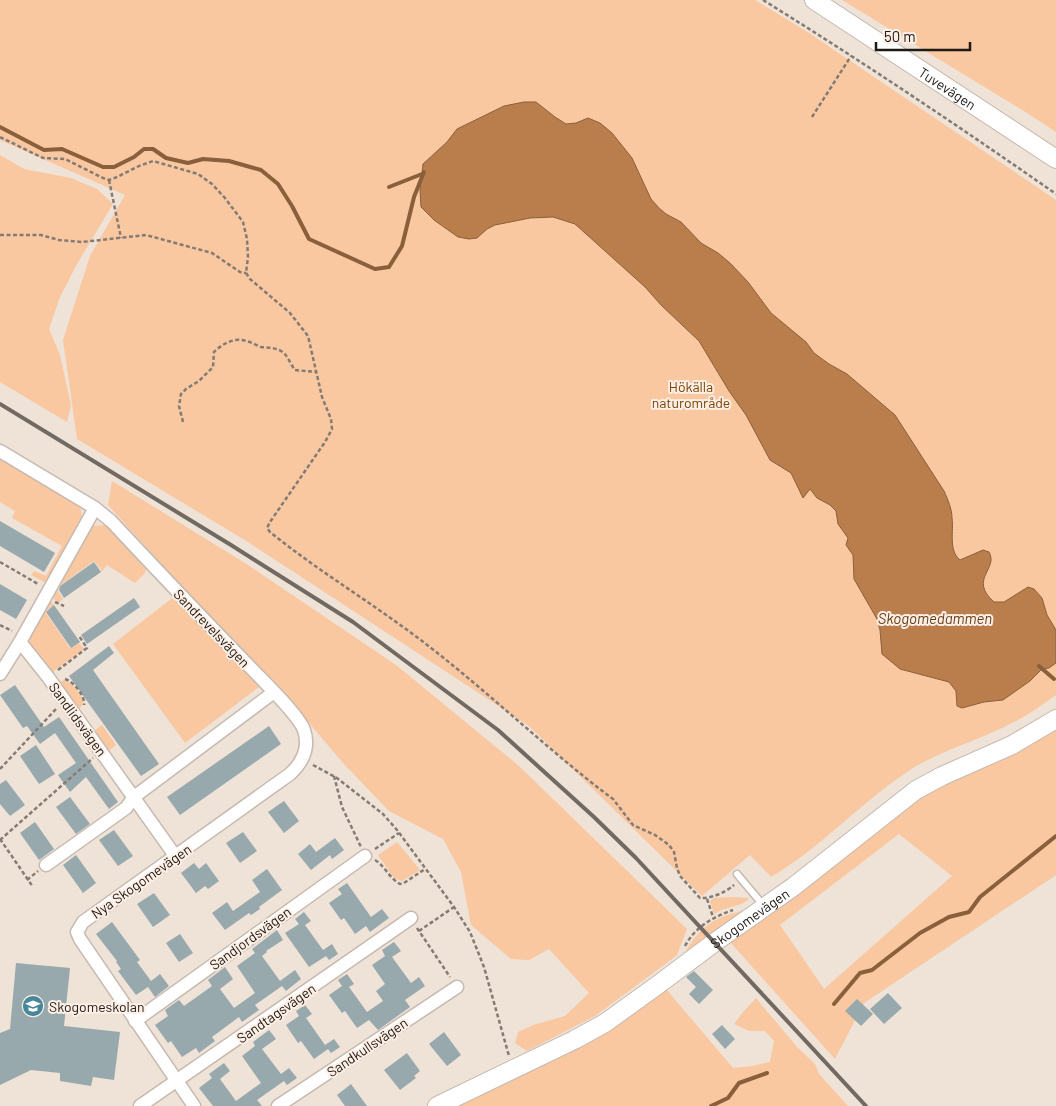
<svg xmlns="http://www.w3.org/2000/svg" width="1056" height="1106" viewBox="0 0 1056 1106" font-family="Barlow,sans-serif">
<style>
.green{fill:#f9c7a0;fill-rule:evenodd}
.water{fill:#b97e4c;stroke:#8a603c}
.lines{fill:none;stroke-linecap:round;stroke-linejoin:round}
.stream{stroke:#8a603c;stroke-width:4}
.building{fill:#98a9ae}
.lane-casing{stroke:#c6b9af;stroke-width:9}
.street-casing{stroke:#c6b9af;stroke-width:15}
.secondary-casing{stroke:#c6b9af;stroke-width:20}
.path{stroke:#847c74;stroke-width:2.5;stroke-dasharray:4 2.5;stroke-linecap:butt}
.lane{stroke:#fff;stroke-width:6}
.street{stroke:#fff;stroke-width:12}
.secondary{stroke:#fff;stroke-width:18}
.rail{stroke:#716a63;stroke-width:4}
.labels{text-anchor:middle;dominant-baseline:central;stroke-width:4;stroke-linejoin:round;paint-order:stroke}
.street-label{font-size:14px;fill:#1e1a16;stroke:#fdefe5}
.park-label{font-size:14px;fill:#7a4200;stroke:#fdefe5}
.poi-label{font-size:14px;fill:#1e1a16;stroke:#fdefe5;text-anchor:start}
.water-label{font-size:15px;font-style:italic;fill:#683e18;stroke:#fdefe5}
</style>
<rect width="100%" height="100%" fill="#efe2d7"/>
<g class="green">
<path d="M0 0H755L809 33 1056 200V695C1043 704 1029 715 1014 722 981 740 941 750 910 770 861 802 822 847 771 877L750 855 702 896 529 726 248 542 77 439 63 340 90 256 125 195 0 140Z"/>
<path d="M842 0H1056V132L1027 113Z"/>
<path d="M0 155 24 169 71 178 97 189 113 204 77 264 60 297 49 329 60 355 71 405 67 422 0 382Z"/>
<path d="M0 459 80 506 83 522 46 583 31 575 34 571 46 576 62 546 12 518 15 511 0 502Z"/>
<path d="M112 481 245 563 396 665 519 766 687 929 677 955 668 962 595 1016 527 1051 515 1043 518 1032 533 1025 565 1016 589 993 549 949 529 960 511 959 471 925 461 872 443 839 389 811 343 763 271 678 185 743 113 644 184 589 108 505Z"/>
<path d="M105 525 146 567 145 573 135 583 107 565 102 571 94 561 56 588 63 599 58 603 50 594 92 526Z"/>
<path d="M48 598 54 605 45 612 70 648 79 643 84 649 50 674 28 643 27 632Z"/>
<path d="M64 680C73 683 81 693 83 703L79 710 57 684Z"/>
<path d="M102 725 116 745 106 753 91 733Z"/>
<path d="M1056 727V875L864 1003 835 1059 730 942 773 913 870 833 921 796ZM899 834 952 876 824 989 780 925Z"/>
<path d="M397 842 420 870 402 881 394 878 378 855Z"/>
<path d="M732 897 748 898V900C738 907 725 907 714 914L710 901 714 898Z"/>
<path d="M745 910 683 956C700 926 712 918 745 910Z"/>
<path d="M666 989 733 1068 752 1066 770 1062 774 1041 765 1031H749L734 1024 744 1011 756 998 797 1047 815 1064 819 1074 848 1106H457L545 1062Z"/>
</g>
<path class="water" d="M524 102H536L555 117 566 124 576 123 588 118 600 123 612 133 632 158 651 199 659 208 666 214 681 222 701 243 718 253 730 263 748 282 771 313 806 342 814 353 829 364 847 374 895 415 944 491C948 500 952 509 952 518 954 531 948 550 960 560L983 550 989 552C999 569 968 579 994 602H1004L1028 587 1034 589 1042 598 1047 615 1056 630V663L1049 668 1042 669 1030 681 1003 700 984 702 962 708 957 706 956 691 949 682 900 669 882 654 880 630 877 619 854 579 853 555 846 545 848 538 838 524 836 511 830 505 817 498 810 489 803 498 791 473 770 460 746 415 729 391 699 341 661 305 645 287 575 224 553 217 530 218 495 225 487 229 477 238 469 239 458 237 434 220 421 207 420 190 423 164 447 142 457 129 504 106Z"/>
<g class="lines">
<g class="stream">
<path d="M0 127 44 150 62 149 103 167H114L134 157 144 149H153L166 158 188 163 203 159 229 161 261 170 278 184 292 206 309 239 375 269 389 267 402 246 414 197 424 172"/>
<path d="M389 187 422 174"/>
<path d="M1039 666 1054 679"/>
<path d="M834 1004 860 973 872 970 920 933 949 917 969 912 980 897 1056 836"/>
<path d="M711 1106 728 1098 739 1083 767 1073"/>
</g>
</g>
<g class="building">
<path d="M0 521 55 553 44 572 0 546Z"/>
<path d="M94 562 101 572 64 598 59 590 60 586Z"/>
<path d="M0 584 27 600 16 619 0 610Z"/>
<path d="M134 598 140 607 87 644 81 635Z"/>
<path d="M54 605 80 642 71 648 46 612Z"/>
<path d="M109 646 114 653 93 670 159 764 141 776 69 676Z"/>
<path d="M15 685 44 727 59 717 118 802 109 809 86 777 70 792 58 775 76 763 55 733 40 744 27 726 23 728 0 695Z"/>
<path d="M269 726 281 744 180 815 167 797Z"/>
<path d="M36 745 55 774 39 784 20 756Z"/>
<path d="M6 780 25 805 10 816 0 804V784Z"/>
<path d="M70 797 90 824 76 834 56 807Z"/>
<path d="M284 801 299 821 284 833 268 812Z"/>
<path d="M35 822 54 849 39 860 20 833Z"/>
<path d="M114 830 133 856 118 866 99 840Z"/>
<path d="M243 832 257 851 240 863 226 843Z"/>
<path d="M335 838 344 850 332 859 330 855 311 870 298 854 310 844 316 852Z"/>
<path d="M76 855 96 883 83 893 63 865Z"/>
<path d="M194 863 199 869 206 863 219 881 208 889 205 886 196 893 181 873Z"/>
<path d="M267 869 282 890 259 907 260 909 251 915 249 913 225 930 212 913 227 902 233 911 260 892 252 880Z"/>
<path d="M347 883 371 917 382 909 389 918 370 932 366 926 355 934 344 918 341 920 329 903 342 894 338 889Z"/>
<path d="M154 893 170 915 153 927 137 904Z"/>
<path d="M304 912 311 921 305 925 323 950 332 944 338 954 329 960 326 956 309 967 285 933 299 924 295 919Z"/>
<path d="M112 922 140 960 137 962 151 981 160 974 169 986 155 997 148 987 136 995 118 971 121 969 116 962 117 961 96 934Z"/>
<path d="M277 930 283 940 266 951 267 952 262 956 280 981 295 970 301 979 286 991 282 986 255 1005 259 1010 242 1022 239 1017 212 1037 215 1041 199 1053 196 1048 182 1057 171 1041 168 1043 155 1025 168 1016 165 1010 179 1000 184 1006 212 986 208 980 225 967 233 979 220 989 234 1008 255 993 237 966 255 953 252 949Z"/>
<path d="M180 934 193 953 179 962 166 943Z"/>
<path d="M394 942 401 951 392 957 411 983 419 977 425 986 405 1000 410 1007 378 1030 369 1020 357 1028 345 1011 342 1013 329 995 342 986 338 980 347 974 354 984 349 987 367 1012 383 1001 376 991 385 984 372 965 385 956 382 950Z"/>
<path d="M16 963 70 968 64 1026 120 1032 114 1080 93 1077 91 1086 60 1081V1073L31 1070 0 1085V1033L10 1029Z"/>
<path d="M694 971 713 990 699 1004 689 994 696 987 686 977Z"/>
<path d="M888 993 902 1008 884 1024 870 1009Z"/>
<path d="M857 999 873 1014 861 1026 845 1011Z"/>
<path d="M305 1005 312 1014 306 1018 325 1045 334 1039 340 1047 331 1053 328 1049 314 1059 301 1041 298 1043 286 1025 299 1016 296 1011Z"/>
<path d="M722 1025 735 1039 725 1049 712 1034Z"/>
<path d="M269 1030 276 1039 262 1049 281 1074 289 1068 297 1078 287 1085 284 1081 257 1100 262 1106H213L199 1088 212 1078 209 1074 224 1063 230 1071 220 1079 236 1101 261 1083 242 1056 255 1046 253 1042Z"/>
<path d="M444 1032 461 1055 447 1066 429 1044Z"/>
<path d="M407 1053 420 1071 414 1076 416 1078 400 1090 384 1070Z"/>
<path d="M351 1084 367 1106H345L337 1095Z"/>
</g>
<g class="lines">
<g class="lane-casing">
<path id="lane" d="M737 874 764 906"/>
</g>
<g class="street-casing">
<g id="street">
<path d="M0 451 95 508 111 521C157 570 203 619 250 667 263 681 298 714 304 730 310 748 303 762 290 774L83 922 77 932 80 939 194 1106"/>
<path d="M20 642 48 677 176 857"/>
<path d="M0 674 20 642 95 508"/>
<path d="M46 865 126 808 134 797 274 692"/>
<path d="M135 1021 365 856"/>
<path d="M140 1106 411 918"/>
<path d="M278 1106 457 987"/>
</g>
</g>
<g class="secondary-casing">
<g id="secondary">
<path id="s1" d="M814 0 1056 159"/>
<path id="s2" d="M437 1106 574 1040 605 1023 659 984 715 942 793 887 916 790 942 776 1012 745 1056 719"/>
</g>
</g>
<g class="path">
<path d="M763 0C863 62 960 127 1056 194"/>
<path d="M812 117 851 56"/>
<path d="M0 137 43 158 65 159 103 178 109 180 117 177 139 166 153 161 198 174 212 184 225 198 243 222 247 239 248 257 246 273 250 279 290 313 308 336 322 397 331 419 332 429 325 442 270 522 267 528 270 532C322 574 379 607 431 648 493 696 550 752 613 799L633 825 655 835 669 845 674 852 677 868 680 876 700 898C711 899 726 892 734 885"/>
<path d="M109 180 121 238"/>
<path d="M0 235H41L59 240 82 242 146 235 212 253 240 272 246 273"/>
<path d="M183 422 179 406 181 394 186 389 199 381 213 367 214 352C222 344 234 337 246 341 251 342 256 345 261 347 268 348 274 347 281 351 288 355 290 364 295 370L316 372"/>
<path d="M0 562 38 584"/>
<path d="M55 602 64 606"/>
<path d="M0 625 12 631"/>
<path d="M58 670 87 648 79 636"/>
<path d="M65 679C74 682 85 695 84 705"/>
<path d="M313 765 337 778 383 814 397 830 454 907 470 932 484 967 509 1056"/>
<path d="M0 769 56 709"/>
<path d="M334 776 342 807 361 847"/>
<path d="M0 839 33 887"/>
<path d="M0 840 93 758"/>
<path d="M375 849 399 833"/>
<path d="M375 860C385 866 389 878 400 884L404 883 425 869"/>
<path d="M27 880 38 871"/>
<path d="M707 899 713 917"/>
<path d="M417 928 450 977"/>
<path d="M419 931 454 907"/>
<path d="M685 946C695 927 713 917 733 910"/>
</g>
<use href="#lane" class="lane"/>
<use href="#street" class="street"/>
<use href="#secondary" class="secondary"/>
<path class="rail" d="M0 404 231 545 353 622 498 730 594 817 636 858 866 1106"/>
</g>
<defs>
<g id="school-disc" transform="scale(1.125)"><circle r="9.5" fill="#46889a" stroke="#fdefe5"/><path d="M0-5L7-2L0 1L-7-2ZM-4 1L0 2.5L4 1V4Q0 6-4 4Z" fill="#fff"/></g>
</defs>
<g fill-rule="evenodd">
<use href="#school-disc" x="33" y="1006"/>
</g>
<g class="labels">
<g class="street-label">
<text stroke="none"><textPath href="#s1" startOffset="160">Tuvevägen</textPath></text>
<text transform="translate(212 628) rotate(46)">Sandrevelsvägen</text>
<text transform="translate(78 719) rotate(54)">Sandlidsvägen</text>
<text transform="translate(141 881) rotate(-35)">Nya Skogomevägen</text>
<text stroke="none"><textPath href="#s2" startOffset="366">Skogomevägen</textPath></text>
<text transform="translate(250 938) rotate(-36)">Sandjordsvägen</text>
<text transform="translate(276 1013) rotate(-35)">Sandtagsvägen</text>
<text transform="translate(367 1047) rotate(-34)">Sandkullsvägen</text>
</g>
<g class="park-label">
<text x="691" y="386">Hökälla<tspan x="691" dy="16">naturområde</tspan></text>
</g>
<g class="poi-label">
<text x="49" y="1006">Skogomeskolan</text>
</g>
<g class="water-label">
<text x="935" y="618">Skogomedammen</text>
</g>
</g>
<path d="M876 42v8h94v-8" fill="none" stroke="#1e1a16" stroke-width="2.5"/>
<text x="884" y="42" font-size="15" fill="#1e1a16" stroke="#fdefe5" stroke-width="4" paint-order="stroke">50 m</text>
</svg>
